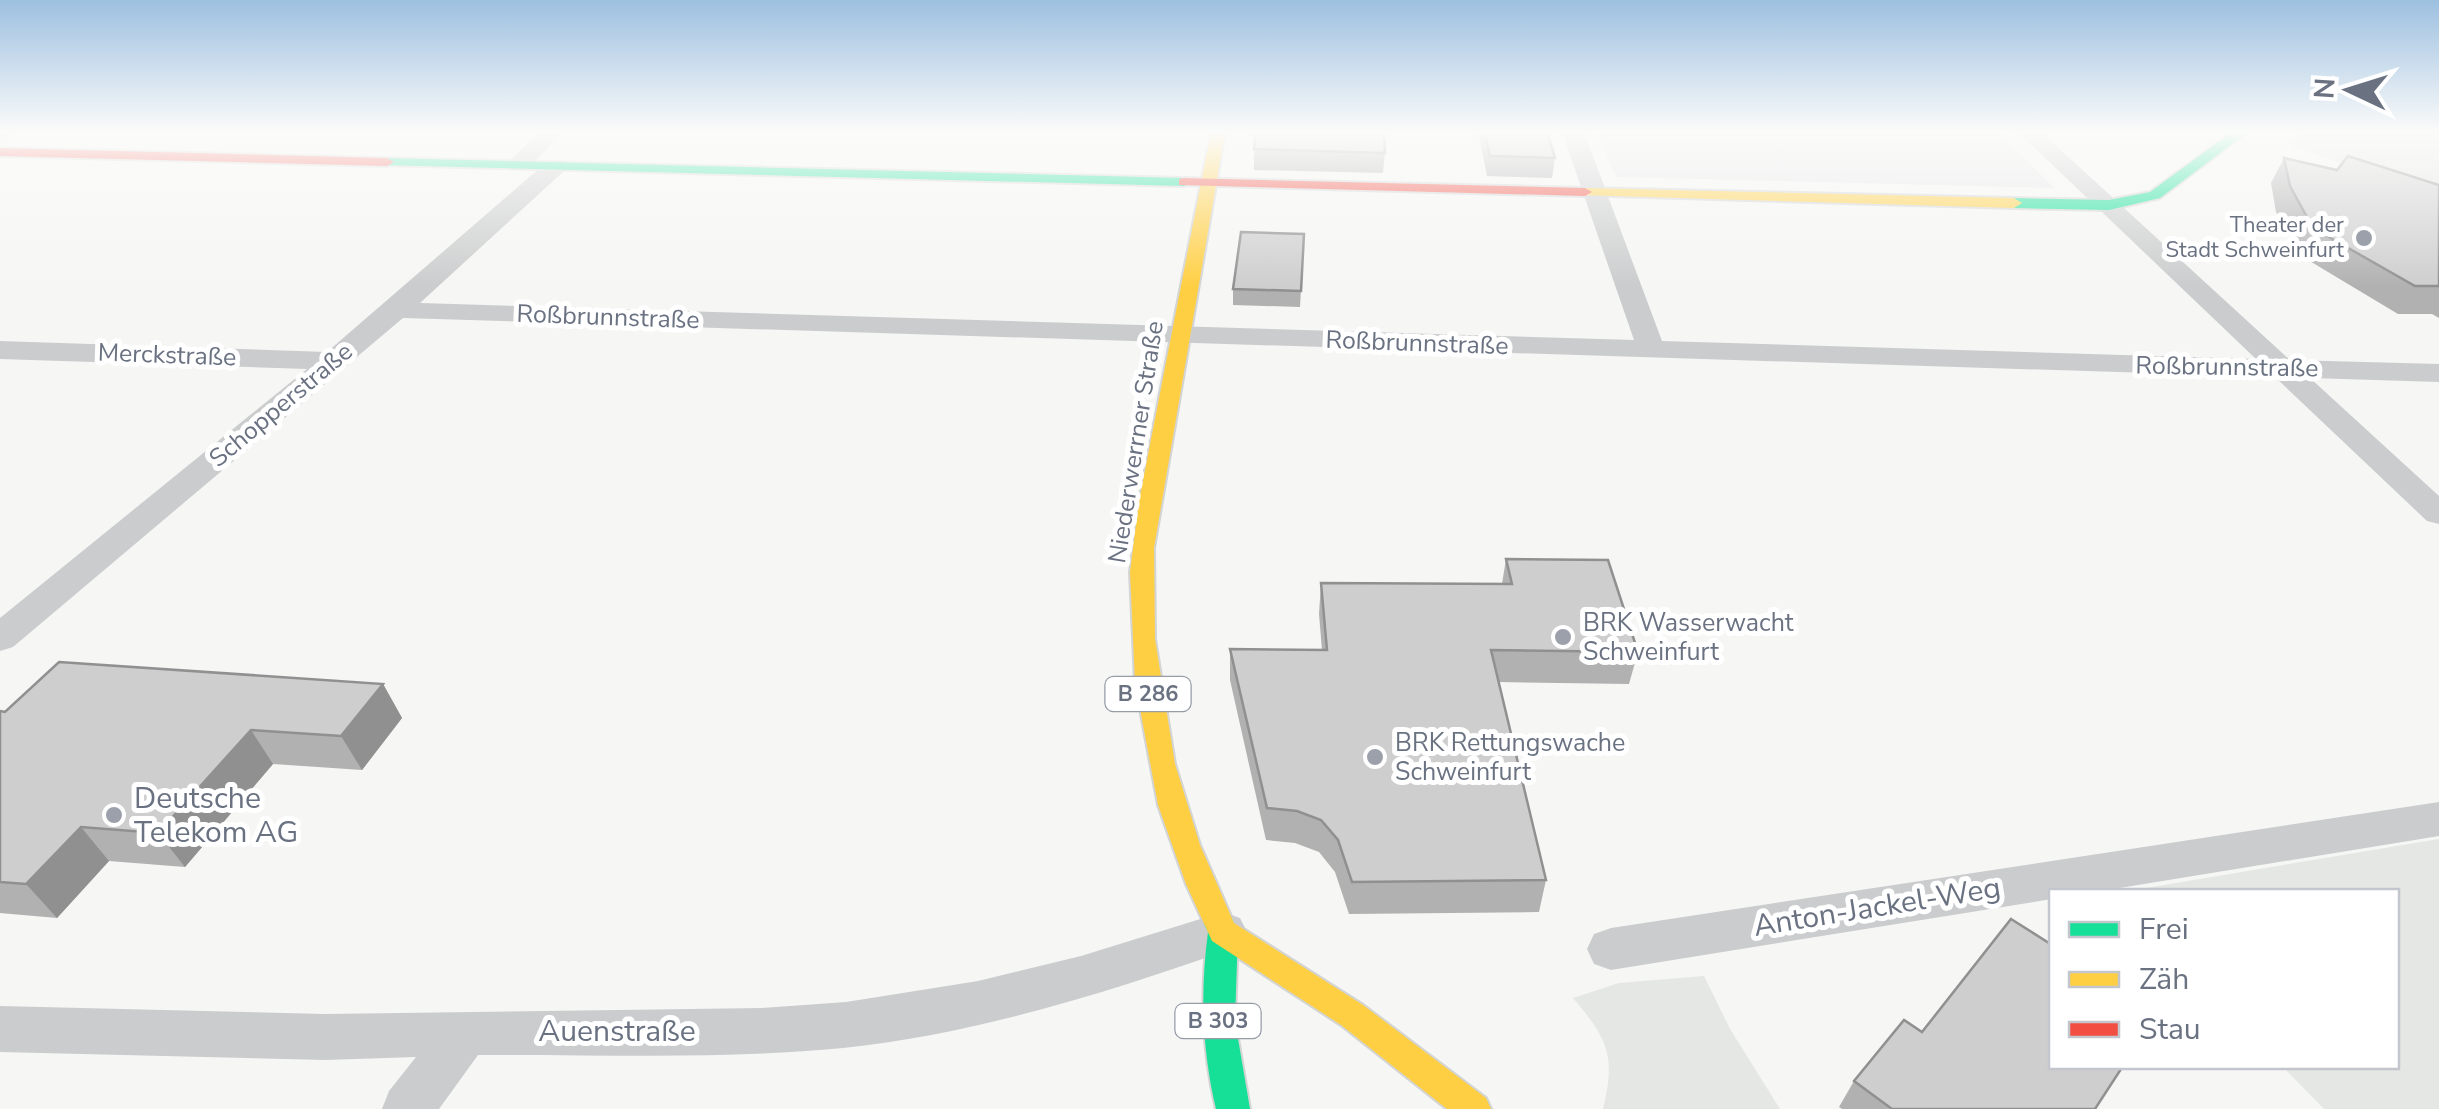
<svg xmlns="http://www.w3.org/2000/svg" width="2439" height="1109" viewBox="0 0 2439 1109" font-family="'Nunito Sans',sans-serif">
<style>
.built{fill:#e6e7e8}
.green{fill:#e4e7e3}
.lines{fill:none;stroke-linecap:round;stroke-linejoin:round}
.fast-casing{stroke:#d3d4d4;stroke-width:4}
.slow-casing{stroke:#d3d4d4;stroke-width:4}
.jam-casing{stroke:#d3d4d4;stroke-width:4}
.street{fill:#cbcccd;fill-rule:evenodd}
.fast{fill:#16e098;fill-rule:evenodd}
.slow{fill:#ffcf43;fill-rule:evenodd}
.jam{fill:#f24e42;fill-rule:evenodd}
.wall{fill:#b1b1b2}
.shaded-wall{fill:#909091}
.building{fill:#cececf;stroke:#909091;stroke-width:2.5}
.poi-dot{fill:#9ba0aa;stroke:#fff;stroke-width:4}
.labels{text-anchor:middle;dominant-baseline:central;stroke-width:10;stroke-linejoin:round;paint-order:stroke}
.far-poi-label{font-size:22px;fill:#6a7282;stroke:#fff;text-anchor:end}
.shield{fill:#fff;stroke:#979ca8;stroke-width:2.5}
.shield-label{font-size:22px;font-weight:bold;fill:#6a7282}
.street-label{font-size:25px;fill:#6a7282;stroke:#fff}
.poi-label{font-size:25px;fill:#6a7282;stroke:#fff;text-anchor:start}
.near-poi-label{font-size:30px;fill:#6a7282;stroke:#fff;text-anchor:start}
.near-street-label{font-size:30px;fill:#6a7282;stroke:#fff}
</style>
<rect width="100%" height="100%" fill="#f6f6f5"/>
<path class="built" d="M1597 132H1999L2054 188 1616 177Z"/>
<g class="green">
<path d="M2301 132H2439V194L2290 146Z"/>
<path d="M2439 839V1109H2324L2283 1067 2396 1066V892L2128 891Z"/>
<path d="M1704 976 1730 1029 1780 1109H1603C1616 1056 1608 1039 1573 998L1619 983Z"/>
</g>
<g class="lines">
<g class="fast-casing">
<g id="fast">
<path d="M2232 132H2248L2160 198 2109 210 2014 208 2006 203 2014 198 2109 200 2150 192Z"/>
<path d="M387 158 1184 178 1191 182 1184 186 382 165 380 162Z"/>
<path d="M1219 911 1230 915 1238 932 1235 1021 1250 1109H1216C1202 1050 1200 992 1208 932L1204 924 1208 915Z"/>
</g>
</g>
<g class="slow-casing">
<g id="slow">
<path d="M1211 132H1225L1154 548 1155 639 1175 764 1200 845 1234 923 1363 1005 1486 1098 1491 1109H1447L1341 1025 1212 941 1186 884 1158 805 1135 682 1130 572 1139 501Z"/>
<path d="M1585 188 2014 198 2022 203 2014 208 1580 195 1578 192Z"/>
</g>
</g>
<g class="jam-casing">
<g id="jam">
<path d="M0 148 387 158 394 162 387 166 0 156Z"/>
<path d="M1184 178 1585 188 1592 192 1585 196 1179 185V179Z"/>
</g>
</g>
<g class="street">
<path d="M0 132H13L0 139Z"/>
<path d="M540 132H563L526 170H510L507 165 510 160Z"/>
<path d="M1562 132H1584L1662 341 2256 359 2018 132H2041L2290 360 2439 364V382L2310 378 2439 496V524L2427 521 2275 377 403 318 13 647 0 651V618L307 369 0 359V341L327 352 548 161H564L567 166 564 171 420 303 1634 340Z"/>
<path d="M2439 802V836L2095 892H2052V899L1611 970 1594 964 1587 949 1594 934 1611 928Z"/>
<path d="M1223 912 1240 918 1247 932 1240 946C1112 991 978 1034 843 1048 722 1060 599 1054 478 1055L439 1109H382L389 1091 416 1057 325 1060 0 1052V1006L325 1014 762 1008 846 1002 978 981 1081 956Z"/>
</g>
<use href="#fast" class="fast"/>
<use href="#slow" class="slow"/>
<use href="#jam" class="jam"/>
</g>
<g class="wall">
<path d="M1478 132H1547L1555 158 1552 178 1487 176Z"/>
<path d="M1254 149 1385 153 1383 173 1254 170Z"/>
<path d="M2284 158 2337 170 2439 185V318L2432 314H2398L2298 254 2276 212 2271 183Z"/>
<path d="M1304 234 1300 307 1233 305V289Z"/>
<path d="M1506 559 1638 652 1629 684 1499 682 1546 880 1539 912 1349 914 1335 872 1319 852 1295 843 1266 840 1230 680V649L1322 650 1319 614 1321 583 1502 584Z"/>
<path d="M383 684 402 718 362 770 273 764 185 867 109 861 57 918 0 913V711Z"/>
<path d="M1922 1032 2095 1109H1842L1839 1107 1854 1081Z"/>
</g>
<g class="shaded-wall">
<path d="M383 684 402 718 362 770 341 736Z"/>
<path d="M251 730 273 764 185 867 158 833Z"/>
<path d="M81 827 109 861 57 918 26 884Z"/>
</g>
<g class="building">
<path d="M1256 132H1384L1385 153 1254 149Z"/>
<path d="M1484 132H1547L1555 158 1490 156Z"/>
<path d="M2348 156 2439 185V286H2415L2313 228 2290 186 2284 158 2337 170Z"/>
<path d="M1241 232 1304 234 1301 291 1233 289Z"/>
<path d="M1506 559 1608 560 1638 652 1491 650 1546 880 1352 882 1338 840 1321 820 1297 811 1267 808 1230 649 1327 650 1321 583 1512 584Z"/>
<path d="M59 662 383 684 341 736 251 730 158 833 81 827 26 884 0 882V711L5 712Z"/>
<path d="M2011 919 2052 945V1066H2123L2095 1109H1892L1854 1081 1904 1020 1922 1032Z"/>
</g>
<linearGradient id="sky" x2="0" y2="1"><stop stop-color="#9dc0e0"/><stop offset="0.46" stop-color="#fbfbfa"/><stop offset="1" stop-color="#fbfbfa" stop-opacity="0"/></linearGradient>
<rect width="2439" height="287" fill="url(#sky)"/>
<g class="poi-dot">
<circle cx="2364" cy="238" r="10"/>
<circle cx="1563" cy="637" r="10"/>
<circle cx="1375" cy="757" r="10"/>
<circle cx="114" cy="815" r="10"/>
</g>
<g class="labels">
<g class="far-poi-label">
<text x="2344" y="225">Theater der<tspan x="2344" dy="25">Stadt Schweinfurt</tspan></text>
</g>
<g class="shield">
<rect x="1105.5" y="677" width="85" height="34" rx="8"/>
<rect x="1175.5" y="1004" width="85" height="34" rx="8"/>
</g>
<g class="shield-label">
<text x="1148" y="694">B 286</text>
<text x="1218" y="1021">B 303</text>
</g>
<g class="street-label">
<text transform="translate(608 317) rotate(2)">Roßbrunnstraße</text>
<text transform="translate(1417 343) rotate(2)">Roßbrunnstraße</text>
<text transform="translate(167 355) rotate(2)">Merckstraße</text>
<text transform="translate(2227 367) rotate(1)">Roßbrunnstraße</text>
<text transform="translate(281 405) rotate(-40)">Schopperstraße</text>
<text transform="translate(1136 442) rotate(-81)">Niederwerrner Straße</text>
</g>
<g class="poi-label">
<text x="1583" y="623">BRK Wasserwacht<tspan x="1583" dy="29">Schweinfurt</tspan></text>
<text x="1395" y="743">BRK Rettungswache<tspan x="1395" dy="29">Schweinfurt</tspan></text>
</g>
<g class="near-poi-label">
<text x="134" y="798">Deutsche<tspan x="134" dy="34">Telekom AG</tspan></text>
</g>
<g class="near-street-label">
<text transform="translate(1877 907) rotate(-9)">Anton-Jackel-Weg</text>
<text x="617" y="1031">Auenstraße</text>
</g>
</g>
<rect x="2049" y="889" width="350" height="180" fill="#ffffff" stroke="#c3c7cd" stroke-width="2.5"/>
<rect x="2069" y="922" width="50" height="15" fill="#16e098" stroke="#c3c7cd" stroke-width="2.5"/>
<text x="2139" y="939" font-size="30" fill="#6a7282">Frei</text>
<rect x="2069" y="972" width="50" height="15" fill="#ffcf43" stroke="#c3c7cd" stroke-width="2.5"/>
<text x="2139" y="989" font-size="30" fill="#6a7282">Zäh</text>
<rect x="2069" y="1022" width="50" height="15" fill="#f24e42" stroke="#c3c7cd" stroke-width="2.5"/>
<text x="2139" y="1039" font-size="30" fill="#6a7282">Stau</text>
<g transform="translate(2349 90) rotate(274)" stroke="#ffffff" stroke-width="8" paint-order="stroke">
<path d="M0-8L18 38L0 25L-18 38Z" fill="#6a7282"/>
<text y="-15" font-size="28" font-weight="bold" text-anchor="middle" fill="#6a7282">N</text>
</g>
</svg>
